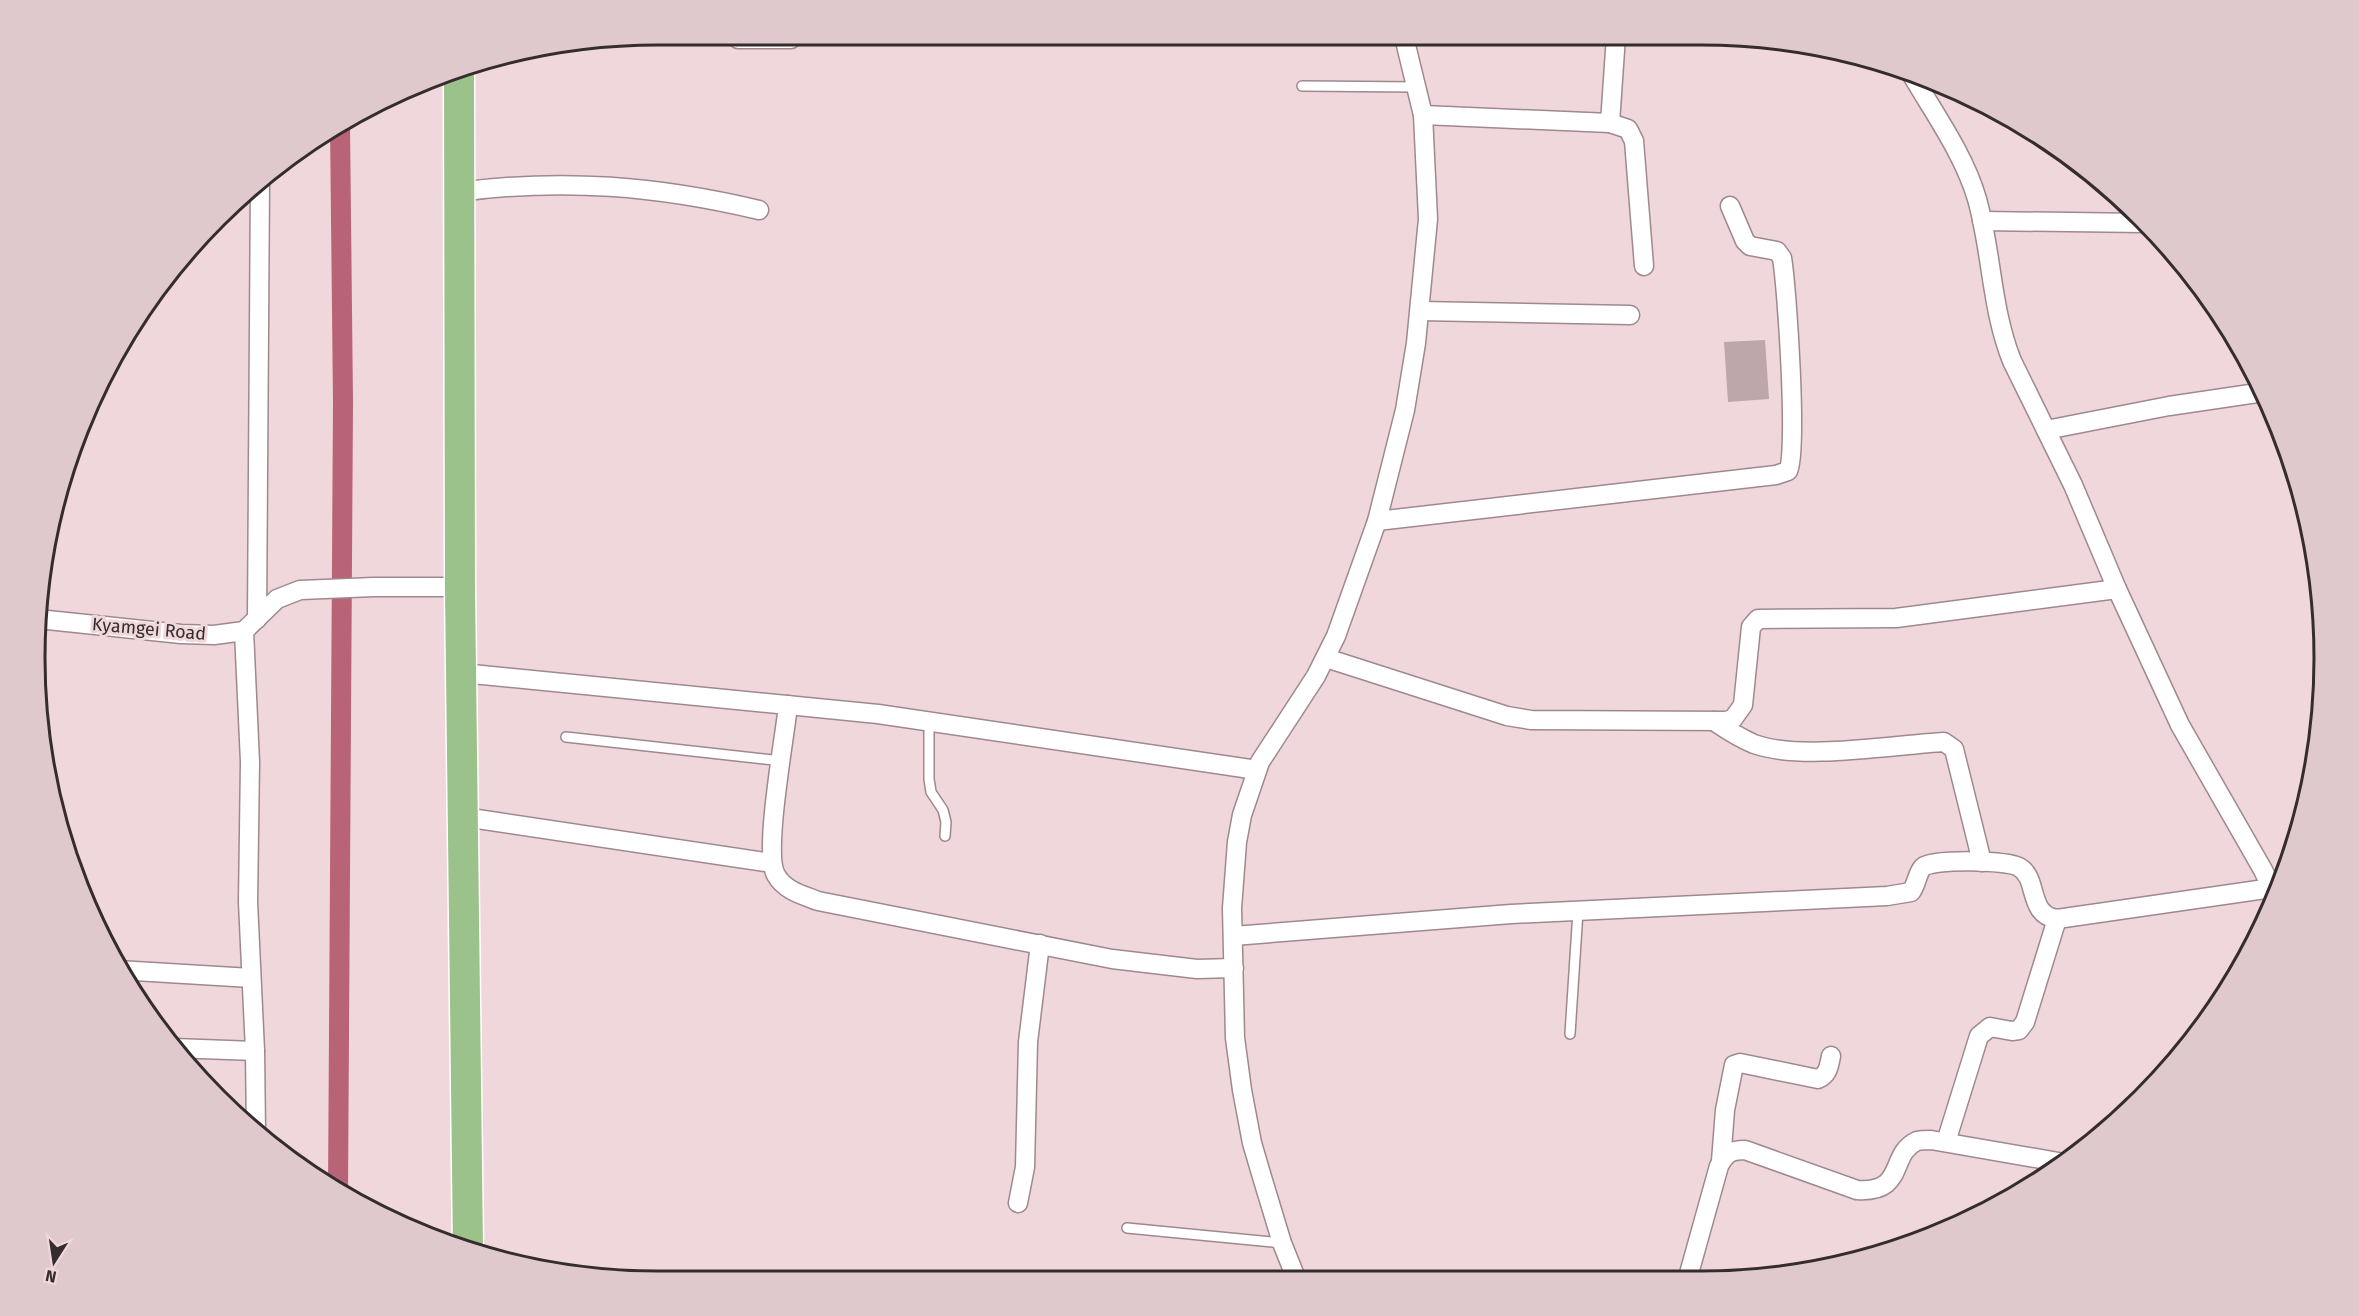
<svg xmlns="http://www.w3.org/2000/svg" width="2359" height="1316" viewBox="0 0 2359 1316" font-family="'Fira Sans',sans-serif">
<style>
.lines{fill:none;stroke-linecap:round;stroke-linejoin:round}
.canal{stroke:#b96376;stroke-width:20}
.building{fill:#bda7ab}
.service-casing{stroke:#9f898d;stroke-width:12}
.minor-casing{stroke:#9f898d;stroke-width:21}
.trunk-casing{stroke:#fff;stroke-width:33}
.service{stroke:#fff;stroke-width:9}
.minor{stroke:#fff;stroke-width:18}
.trunk{stroke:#9bc28b;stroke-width:30}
.labels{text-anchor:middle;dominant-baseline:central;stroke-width:6;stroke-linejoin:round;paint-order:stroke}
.street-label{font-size:18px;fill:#352c2d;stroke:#efd7db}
.rim{fill:none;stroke:#352c2d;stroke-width:3}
</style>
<rect width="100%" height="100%" fill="#efd7db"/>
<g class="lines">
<path class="canal" d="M338 1192 343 402 340 125"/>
</g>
<path class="building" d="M1765 340 1769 399 1728 402 1724 342Z"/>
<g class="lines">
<g class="service-casing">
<g id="service">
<path d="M1302 86 1417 87"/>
<path d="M929 721V779L931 792 943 810 946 822 945 836"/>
<path d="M566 737 782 761"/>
<path d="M1570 1034 1578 911"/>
<path d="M1127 1228 1282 1243"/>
</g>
</g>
<g class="minor-casing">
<g id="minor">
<path d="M738 39H791"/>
<path d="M1913 77C1936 116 1964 155 1977 199 1992 252 1991 309 2012 361L2073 485 2117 589 2180 725 2263 870 2275 895"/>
<path d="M1423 115 1610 123 1616 36"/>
<path d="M1610 123 1628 129 1634 141 1644 266"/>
<path d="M459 192C563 178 658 186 759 210"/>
<path d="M1982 221 2144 223"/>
<path d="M1420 311 1630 315"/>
<path d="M2046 430 2169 406 2264 392"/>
<path d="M1377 521 1776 475 1788 471C1798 453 1787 287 1782 258L1777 251 1750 246 1745 241 1730 206"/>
<path d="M38 619 181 634 214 635 244 631 277 599 300 590 374 587H460"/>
<path d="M257 619 260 180"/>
<path d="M244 631 250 762 248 902 255 1051 256 1133"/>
<path d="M1326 658 1507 716 1531 720 1726 721 1733 719 1743 705 1751 627 1758 619 1896 618 2117 589"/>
<path d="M462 673 878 714 1257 770"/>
<path d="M788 705C785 737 763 853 776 875 785 891 803 895 818 901L1112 959 1197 969 1234 968"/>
<path d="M1714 721C1727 730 1740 738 1754 744 1801 761 1892 745 1944 742L1954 749 1982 862"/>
<path d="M464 817 772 863"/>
<path d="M1233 936 1511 914 1887 896 1911 892C1917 884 1917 873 1923 867 1932 859 2007 860 2019 867 2039 878 2027 915 2057 919L2279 887"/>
<path d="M118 970 251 978"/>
<path d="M174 1048 255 1051"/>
<path d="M1946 1142 1979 1036 1990 1027 2012 1031 2019 1030 2025 1022 2057 919"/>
<path d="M1721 1161 1725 1110 1734 1065 1740 1063 1818 1079C1828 1075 1829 1066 1831 1056"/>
<path d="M1018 1203 1025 1167 1028 1042 1040 944"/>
<path d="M1688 1277 1719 1166C1726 1153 1731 1150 1745 1150L1857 1190C1907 1193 1888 1154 1917 1141 1921 1140 1927 1140 1931 1140L2064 1163"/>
<path d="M1296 1278 1282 1243 1262 1177 1252 1143 1242 1090 1235 1038 1232 908 1237 842 1242 815 1260 762 1316 676 1336 636 1377 521 1405 410 1416 343 1428 219 1423 115 1404 37"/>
</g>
</g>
<g class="trunk-casing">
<path id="trunk" d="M459 67 460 587 468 1248"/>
</g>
<use href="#service" class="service"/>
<use href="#minor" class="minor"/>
<use href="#trunk" class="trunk"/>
</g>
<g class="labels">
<g class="street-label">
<text transform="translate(149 629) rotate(5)">Kyamgei Road</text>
</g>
</g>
<path d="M0 0H2359V1316H0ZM658 45H1701A613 613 0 0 1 2314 658V658A613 613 0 0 1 1701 1271H658A613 613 0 0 1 45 658V658A613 613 0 0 1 658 45Z" fill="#e0c9cd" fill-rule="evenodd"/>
<path class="rim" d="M658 45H1701A613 613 0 0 1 2314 658V658A613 613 0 0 1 1701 1271H658A613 613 0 0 1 45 658V658A613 613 0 0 1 658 45Z"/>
<g transform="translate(54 1262) rotate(192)" stroke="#efd7db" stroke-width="4.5" paint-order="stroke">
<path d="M0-4.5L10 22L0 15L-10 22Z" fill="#352c2d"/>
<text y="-9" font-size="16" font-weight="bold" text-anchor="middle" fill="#352c2d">N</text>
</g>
</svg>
